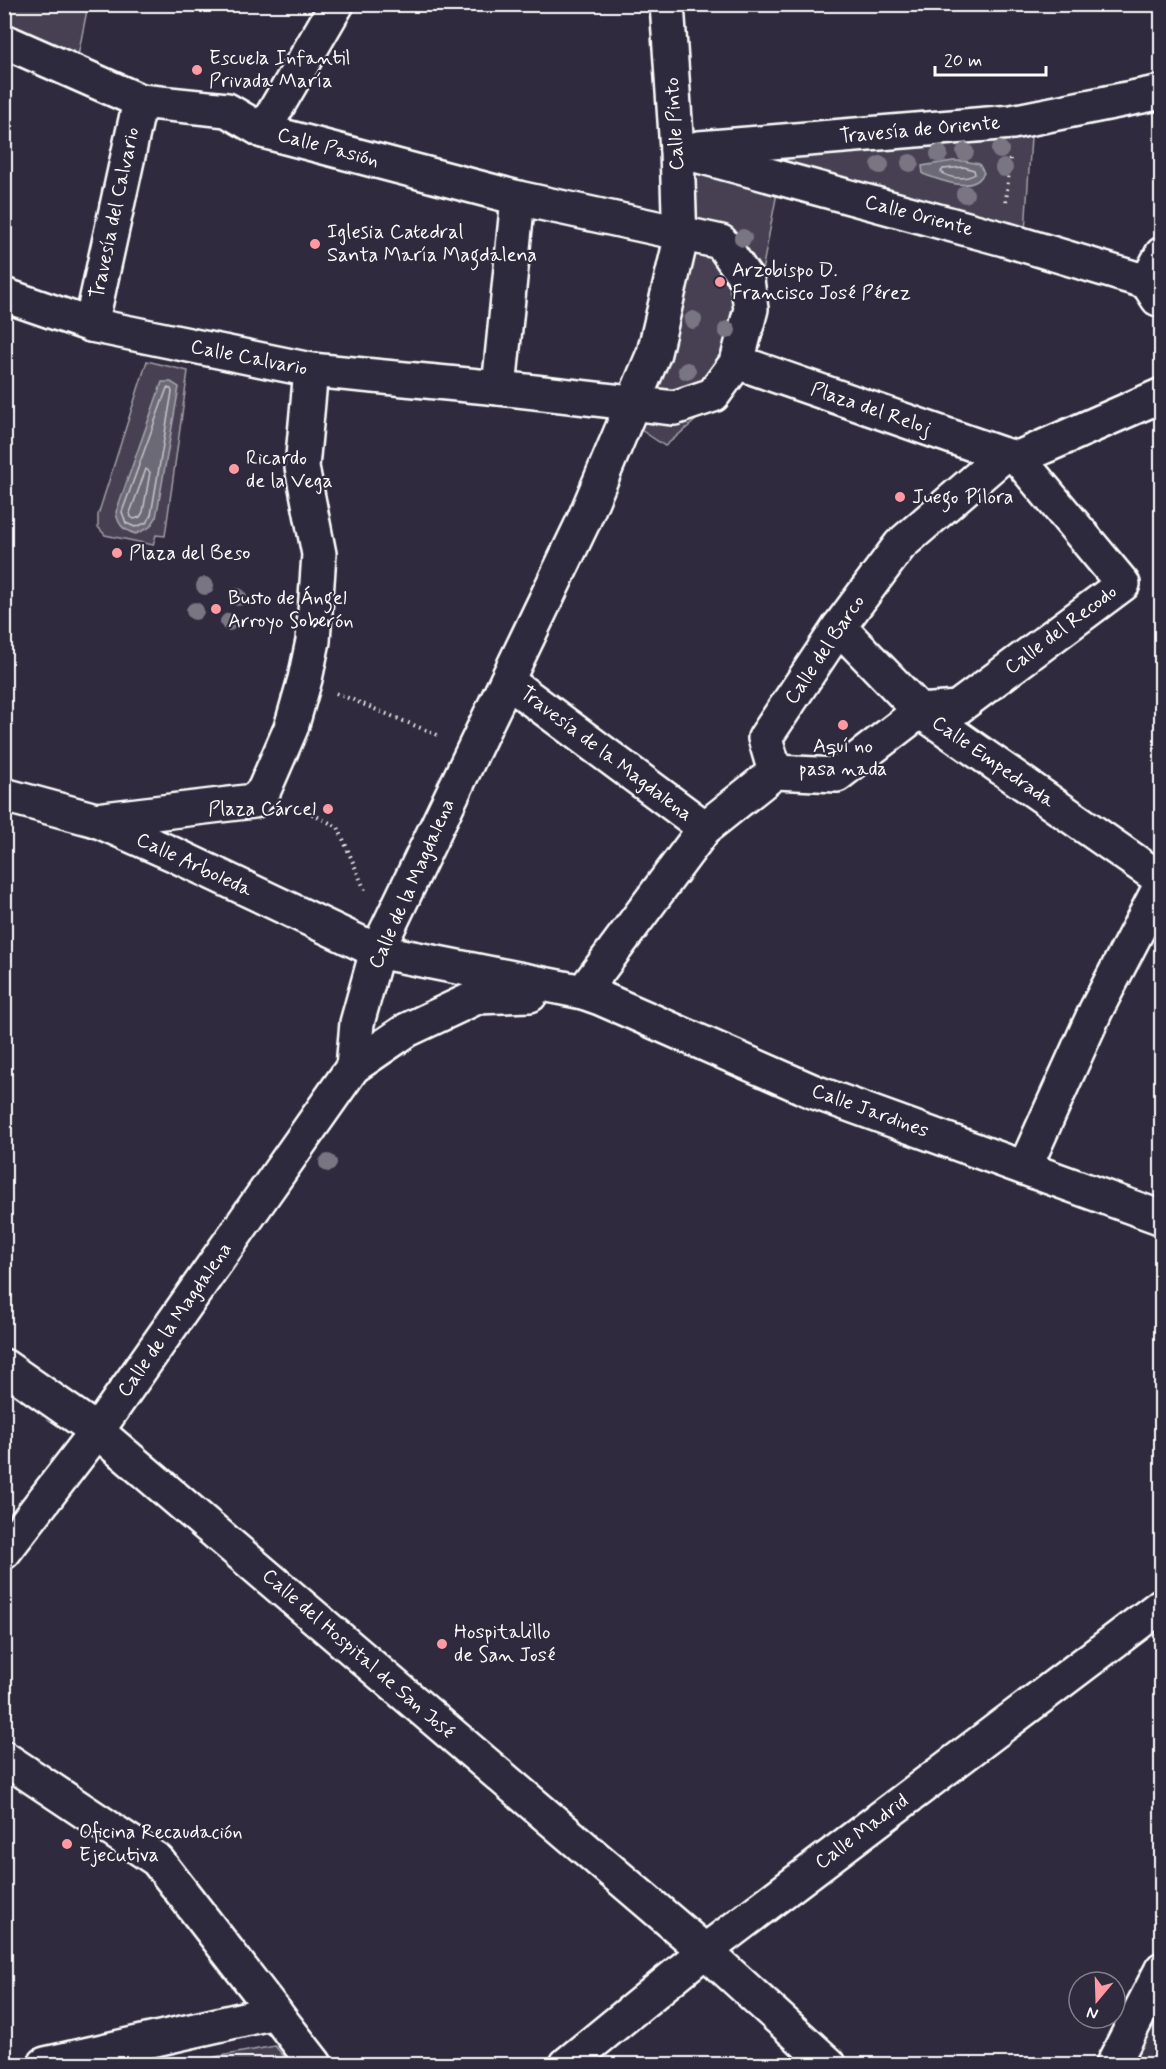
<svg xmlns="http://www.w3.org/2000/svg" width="1166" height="2069" viewBox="0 0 1166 2069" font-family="Mynerve,sans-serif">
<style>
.built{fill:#3c3749}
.green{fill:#464152;stroke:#a2a0a8;stroke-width:1.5}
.water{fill:#6d6a77;stroke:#a7a6ad;stroke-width:1.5}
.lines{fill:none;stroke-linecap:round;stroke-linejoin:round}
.shore{stroke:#c5c3c9;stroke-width:1.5}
.pedestrian-casing{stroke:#fff;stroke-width:38}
.minor-casing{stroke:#fff;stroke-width:38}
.path{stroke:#fff;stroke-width:4;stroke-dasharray:1.5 4.5;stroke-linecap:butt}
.pedestrian{stroke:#2f2a3d;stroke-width:33}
.minor{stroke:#2f2a3d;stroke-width:33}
.tree{fill:#797582}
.poi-dot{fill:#ff9aa2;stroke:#2f2a3d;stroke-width:2}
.labels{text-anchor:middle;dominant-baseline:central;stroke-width:4.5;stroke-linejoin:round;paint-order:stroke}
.poi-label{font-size:20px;fill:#fff;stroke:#2f2a3d;text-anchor:start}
.street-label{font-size:20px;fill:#fff;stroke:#2f2a3d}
</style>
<rect width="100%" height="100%" fill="#2f2a3d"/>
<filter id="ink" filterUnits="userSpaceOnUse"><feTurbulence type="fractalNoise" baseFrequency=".0167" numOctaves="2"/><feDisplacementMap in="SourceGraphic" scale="12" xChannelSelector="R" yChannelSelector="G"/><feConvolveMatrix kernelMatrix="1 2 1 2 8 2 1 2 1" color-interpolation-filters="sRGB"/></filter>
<g filter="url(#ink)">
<path class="built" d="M1161 2011V2064H1134Z"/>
<g class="green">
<path d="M5 5H88L77 61 5 31Z"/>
<path d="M1031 137 1025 232 759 158 890 146Z"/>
<path d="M706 171 762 192 777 193 752 323 716 403 665 446 638 428 689 175Z"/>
<path d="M147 361 188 371 165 536 156 535 153 545 105 535 98 527V515Z"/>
<path d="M275 2046 291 2064H226L215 2057Z"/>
</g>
<g class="water">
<path d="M953 161H964L979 164 984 173C982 176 980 179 977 181 962 190 937 179 923 174L922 166Z"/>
<path d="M162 382H171L179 387 156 518 150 527 136 534C123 530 118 525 116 512Z"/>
</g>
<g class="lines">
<g class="shore">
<path d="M964 167 974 170 975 174C966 180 950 179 941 172L943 169Z"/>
<path d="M167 388 171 389 172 392 151 515 146 523 135 527 126 523 122 512Z"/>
<path d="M146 469 150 472 143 512 140 517 134 519 131 517 130 513Z"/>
</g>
<g class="pedestrian-casing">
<g id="pedestrian">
<path d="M91 325 311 370 499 388 674 408 713 395 737 362 751 309 747 280 721 242 518 198 263 131"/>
<path d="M737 362 1004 455"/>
<path d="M499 388 518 198"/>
<path d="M839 627 900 545 1004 455 1018 458"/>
<path d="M96 820 254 801 264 790 291 728 305 679 313 641 319 554 302 467 311 370"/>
<path d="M97 1431 705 1951 829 2064"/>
<path d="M45 2064 275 2012"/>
<path d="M567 2064 705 1951 1162 1605"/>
</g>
</g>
<g class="minor-casing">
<g id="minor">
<path d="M4 41 140 101 227 110 263 131 337 4"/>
<path d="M699 148 1012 122 1162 92"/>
<path d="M677 150 1004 239 1147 282 1162 283"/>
<path d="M4 295 91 325 140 101"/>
<path d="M1158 299 1147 282 1162 254"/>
<path d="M507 681 705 828"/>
<path d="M920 711 957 708 1123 584 1018 458 1162 395"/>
<path d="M775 772 765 738 839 627 920 711 1162 880"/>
<path d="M775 772 837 775 920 711"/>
<path d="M4 795 96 820 175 855 377 951 583 992 600 998 812 1091 1162 1218"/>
<path d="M583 992 705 828 775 772"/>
<path d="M353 1067 407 1030 477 997 530 995"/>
<path d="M1025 1167 1096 1010 1162 883"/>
<path d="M4 1366 97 1431"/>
<path d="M4 1552 97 1431 353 1067 357 1023 377 951 583 522 654 353 680 243 677 150 667 4"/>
<path d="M4 1758 157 1860 315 2064"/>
<path d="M1113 2064 1162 1969"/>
</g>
</g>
<g class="path">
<path d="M1006 202 1010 159"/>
<path d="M336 693 440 736"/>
<path d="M296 806 338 827 366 893"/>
</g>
<use href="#pedestrian" class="pedestrian"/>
<use href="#minor" class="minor"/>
</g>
<g class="tree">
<circle cx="1000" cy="150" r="9"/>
<circle cx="965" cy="152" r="9"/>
<circle cx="939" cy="154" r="9"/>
<circle cx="910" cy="163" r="9"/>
<circle cx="880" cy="165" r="9"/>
<circle cx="1004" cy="168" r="9"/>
<circle cx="965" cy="194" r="9"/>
<circle cx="743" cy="238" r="9"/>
<circle cx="693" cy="320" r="9"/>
<circle cx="727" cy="330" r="9"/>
<circle cx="687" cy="371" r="9"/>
<circle cx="205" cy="586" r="9"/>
<circle cx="238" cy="597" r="9"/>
<circle cx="195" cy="611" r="9"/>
<circle cx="229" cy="622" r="9"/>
<circle cx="328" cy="1163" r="9"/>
</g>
</g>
<g class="poi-dot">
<circle cx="197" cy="70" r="6"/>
<circle cx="315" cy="244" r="6"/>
<circle cx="720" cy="282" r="6"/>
<circle cx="234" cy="469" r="6"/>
<circle cx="900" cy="497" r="6"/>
<circle cx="117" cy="553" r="6"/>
<circle cx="216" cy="609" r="6"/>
<circle cx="843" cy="725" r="6"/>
<circle cx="328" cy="809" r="6"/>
<circle cx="442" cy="1644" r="6"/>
<circle cx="67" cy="1844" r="6"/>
</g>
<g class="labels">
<g class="poi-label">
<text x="209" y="58">Escuela Infantil<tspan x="209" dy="23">Privada María</tspan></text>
<text x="327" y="232">Iglesia Catedral<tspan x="327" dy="23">Santa María Magdalena</tspan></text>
<text x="732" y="270">Arzobispo D.<tspan x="732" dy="23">Francisco José Pérez</tspan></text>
<text x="246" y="458">Ricardo<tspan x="246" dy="23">de la Vega</tspan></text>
<text x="912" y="497">Juego Pílora</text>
<text x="129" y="553">Plaza del Beso</text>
<text x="228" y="598">Busto de Ángel<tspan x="228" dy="23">Arroyo Soberón</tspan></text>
<text x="843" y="746" text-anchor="middle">Aquí no<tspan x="843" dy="23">pasa nada</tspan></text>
<text x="316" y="809" text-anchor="end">Plaza Cárcel</text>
<text x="454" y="1632">Hospitalillo<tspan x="454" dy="23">de San José</tspan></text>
<text x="79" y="1832">Oficina Recaudación<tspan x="79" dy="23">Ejecutiva</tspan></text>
</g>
<g class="street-label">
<text transform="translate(675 124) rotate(-93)">Calle Pinto</text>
<text transform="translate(920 130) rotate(-5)">Travesía de Oriente</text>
<text transform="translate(328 148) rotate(15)">Calle Pasión</text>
<text transform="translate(115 213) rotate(-78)">Travesía del Calvario</text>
<text transform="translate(919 216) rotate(15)">Calle Oriente</text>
<text transform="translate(249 358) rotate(11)">Calle Calvario</text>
<text transform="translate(871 409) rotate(19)">Plaza del Reloj</text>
<text transform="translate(1061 630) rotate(-37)">Calle del Recodo</text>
<text transform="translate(825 650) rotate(-56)">Calle del Barco</text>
<text transform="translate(606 754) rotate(37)">Travesía de la Magdalena</text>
<text transform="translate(993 762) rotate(35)">Calle Empedrada</text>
<text transform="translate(194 865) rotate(25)">Calle Arboleda</text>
<text transform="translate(412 884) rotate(-66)">Calle de la Magdalena</text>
<text transform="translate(870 1111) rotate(20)">Calle Jardines</text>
<text transform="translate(175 1320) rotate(-55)">Calle de la Magdalena</text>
<text transform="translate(358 1654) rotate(41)">Calle del Hospital de San José</text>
<text transform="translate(862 1832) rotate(-37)">Calle Madrid</text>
</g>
</g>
<rect width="1166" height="2069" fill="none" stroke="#2f2a3d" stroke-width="24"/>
<rect x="12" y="12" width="1142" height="2045" fill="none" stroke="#fff" stroke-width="2" filter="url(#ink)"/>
<g transform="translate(1097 2000) rotate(199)"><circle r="28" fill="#2f2a3d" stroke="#827f8b" stroke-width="1.5"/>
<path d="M0-4.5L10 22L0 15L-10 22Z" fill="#ff9aa2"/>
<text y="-9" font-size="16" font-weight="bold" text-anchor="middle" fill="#ffffff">N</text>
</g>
<path d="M935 66v9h111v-9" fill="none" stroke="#ffffff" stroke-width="3"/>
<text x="944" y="66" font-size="18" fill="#ffffff" stroke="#2f2a3d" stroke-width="4.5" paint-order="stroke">20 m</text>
</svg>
